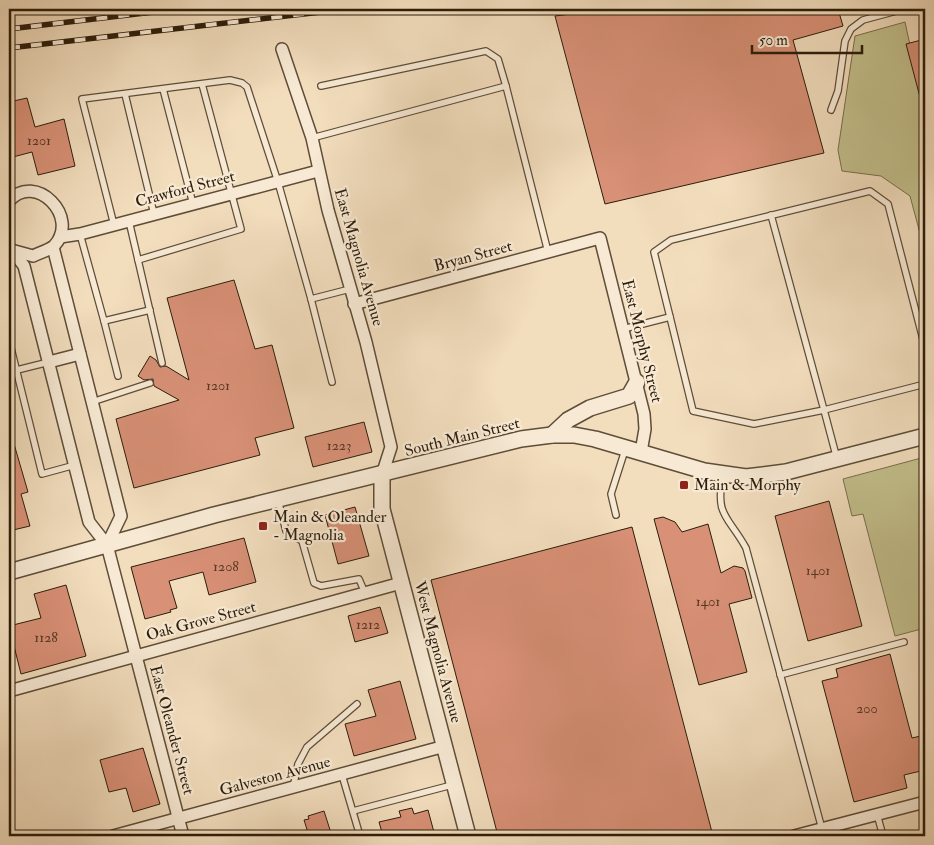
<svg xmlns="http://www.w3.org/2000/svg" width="934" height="845" viewBox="0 0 934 845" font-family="'IM FELL Double Pica',serif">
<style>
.green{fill:#c2bf8c;stroke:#776e4c}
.building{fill:#d89076;stroke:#2c1d0b}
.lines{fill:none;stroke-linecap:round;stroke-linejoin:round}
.service-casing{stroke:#5e4d38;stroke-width:8}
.minor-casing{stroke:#5e4d38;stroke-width:14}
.tertiary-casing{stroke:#5e4d38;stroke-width:18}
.service{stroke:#f7e9d4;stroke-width:5.5}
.minor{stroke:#f7e9d4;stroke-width:11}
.tertiary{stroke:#f7e9d4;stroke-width:15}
.rail-casing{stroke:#2c1d0b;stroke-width:5.5}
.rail{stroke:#f7e9d4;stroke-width:4;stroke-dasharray:11;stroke-linecap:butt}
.poi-dot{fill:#8f2418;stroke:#f7e9d4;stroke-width:2}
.labels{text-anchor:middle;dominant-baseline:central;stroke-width:4.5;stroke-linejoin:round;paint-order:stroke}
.number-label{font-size:14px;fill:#573a26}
.street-label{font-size:16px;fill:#2c1d0b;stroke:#f7e9d4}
.poi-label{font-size:16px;fill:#2c1d0b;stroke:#f7e9d4;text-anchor:start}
</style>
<rect width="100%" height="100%" fill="#f2ddbd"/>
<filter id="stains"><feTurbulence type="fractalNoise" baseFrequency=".004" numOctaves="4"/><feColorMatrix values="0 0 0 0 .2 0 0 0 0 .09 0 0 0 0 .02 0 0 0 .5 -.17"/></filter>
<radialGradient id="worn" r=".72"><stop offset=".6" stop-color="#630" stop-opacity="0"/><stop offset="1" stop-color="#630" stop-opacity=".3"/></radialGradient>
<g class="green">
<path d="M905 22 925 114V252L910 196 881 176 842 171 838 150 855 36Z"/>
<path d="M925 457V628L895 636 863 514 852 516 843 479Z"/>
</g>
<g class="building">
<path d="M611 9H838L843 26 793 40 824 153 605 204 555 16Z"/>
<path d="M925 39V101H921L906 44Z"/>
<path d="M27 98 35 127 64 119 75 166 38 175 32 152 9 158V102Z"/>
<path d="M234 280 255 349 272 345 294 428 255 438 260 455 134 488 116 419 179 400 154 386 153 379 144 380 138 376 150 356 156 360 160 367 166 366 189 380 167 298Z"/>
<path d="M364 422 372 452 313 467 305 437Z"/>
<path d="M12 437 28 492 21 494 30 526 9 531V438Z"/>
<path d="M829 501 862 626 808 641 775 516Z"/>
<path d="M355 507 369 556 338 564 325 515Z"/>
<path d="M663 517 675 522 682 532 708 524 721 573 734 566 743 568 745 571 752 598 729 604 747 672 699 685 654 519Z"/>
<path d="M632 527 713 836H498L431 580Z"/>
<path d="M244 538 256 582 209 595 203 572 169 581 177 608 170 610 171 612 145 619 131 567Z"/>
<path d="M66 585 86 656 21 674 9 626 41 618 34 594Z"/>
<path d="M380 607 388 633 355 642 348 616Z"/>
<path d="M890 654 912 738 925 735V770L904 775 907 788 854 802 822 681 838 677 836 669Z"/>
<path d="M400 681 416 739 354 756 345 724 376 716 368 690Z"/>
<path d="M143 748 160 804 133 812 126 788 109 792 100 760Z"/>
<path d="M412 808 414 814 428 810 435 836H383L379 822 401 817 399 811Z"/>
<path d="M324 811 331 833 309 836 304 820 309 819 308 816Z"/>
</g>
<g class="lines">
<g class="service-casing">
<g id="service">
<path d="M321 86 486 51 498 59 506 86"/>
<path d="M163 89 193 204"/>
<path d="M125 94 154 214"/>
<path d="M831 110 838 91 845 41 851 29 863 20 904 9"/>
<path d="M312 138 506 86 548 252"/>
<path d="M129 221 162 363"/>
<path d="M114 225 82 99 230 80 242 83 247 87 278 182 311 299 350 289"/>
<path d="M80 234 104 321 150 310"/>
<path d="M138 260 241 229 202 84"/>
<path d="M311 299 332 382"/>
<path d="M670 317 693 411 754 424 824 410 771 215"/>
<path d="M104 321 118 376"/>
<path d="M623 329 670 317 654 252 671 240 870 191 888 204 925 347"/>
<path d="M9 340 42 474 75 465"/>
<path d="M9 372 49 362"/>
<path d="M92 402 150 383"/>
<path d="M837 459 824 410 925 384"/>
<path d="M723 474C715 517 727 514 746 548L822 829"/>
<path d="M278 500 286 531 302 541 314 583 321 586 359 579 365 593"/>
<path d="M616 515 611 494 625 450"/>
<path d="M780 675 904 642"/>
<path d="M342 775 360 836"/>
<path d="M293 788 298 764 307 747 357 704"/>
<path d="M353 811 452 785"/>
<path d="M877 814 883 836"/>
</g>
</g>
<g class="minor-casing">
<g id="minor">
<path d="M282 49 312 138 328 210 366 342 391 447 382 475"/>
<path d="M9 201C35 171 81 217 54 246 49 250 39 253 33 256L11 250"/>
<path d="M60 237 80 234 318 171"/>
<path d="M53 247 121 516 107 545"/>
<path d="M12 250 24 266 89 522 107 545 183 836"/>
<path d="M354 304 600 238 644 414 645 429 641 452"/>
<path d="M49 362 80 354"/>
<path d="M9 691 401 583"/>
<path d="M113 836 445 746"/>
<path d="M794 836 925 802"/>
</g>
</g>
<g class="tertiary-casing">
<g id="tertiary">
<path d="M552 435 568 420 590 408 629 396 637 382"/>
<path d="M382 475V509L468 836"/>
<path d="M9 572 214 515 521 439 552 435H574L595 439 704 471 746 477 786 472 925 436"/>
</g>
</g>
<use href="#service" class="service"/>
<use href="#minor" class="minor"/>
<use href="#tertiary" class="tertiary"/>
<g class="rail-casing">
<g id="rail">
<path d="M9 29 179 9"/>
<path d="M9 48 347 9"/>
</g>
</g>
<use href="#rail" class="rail"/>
</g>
<g class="poi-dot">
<rect x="679" y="480" width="10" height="10" rx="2.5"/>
<rect x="258" y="521" width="10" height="10" rx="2.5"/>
</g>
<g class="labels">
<g class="number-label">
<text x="39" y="140">1201</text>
<text x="218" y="385">1201</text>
<text x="339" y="445">1223</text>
<text x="226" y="566">1208</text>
<text x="818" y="570">1401</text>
<text x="708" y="601">1401</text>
<text x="368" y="624">1212</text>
<text x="46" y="637">1128</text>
<text x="867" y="708">200</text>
</g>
<g class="street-label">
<text transform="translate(185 189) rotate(-15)">Crawford Street</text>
<text transform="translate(473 256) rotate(-15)">Bryan Street</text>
<text transform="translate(359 257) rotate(74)">East Magnolia Avenue</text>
<text transform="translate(642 341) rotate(76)">East Morphy Street</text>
<text transform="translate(462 437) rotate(-14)">South Main Street</text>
<text transform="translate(201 621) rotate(-15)">Oak Grove Street</text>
<text transform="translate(438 652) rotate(75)">West Magnolia Avenue</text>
<text transform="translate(172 730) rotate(75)">East Oleander Street</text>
<text transform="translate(275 776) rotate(-15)">Galveston Avenue</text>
</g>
<g class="poi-label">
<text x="694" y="485">Main &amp; Morphy</text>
<text x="273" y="517">Main &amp; Oleander<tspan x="273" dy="18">- Magnolia</tspan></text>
</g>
</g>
<rect width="934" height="845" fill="none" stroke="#f2ddbd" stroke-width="30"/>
<rect x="10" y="10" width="914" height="825" fill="none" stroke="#2c1d0b" stroke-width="2.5"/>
<rect x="15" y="15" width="904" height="815" fill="none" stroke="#2c1d0b"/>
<path d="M752 45v8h110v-8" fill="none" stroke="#2c1d0b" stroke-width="2.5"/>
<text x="759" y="45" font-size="15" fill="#2c1d0b" stroke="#f7e9d4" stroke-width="4" paint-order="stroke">50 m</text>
<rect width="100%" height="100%" filter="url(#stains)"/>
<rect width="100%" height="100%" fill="url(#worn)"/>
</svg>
